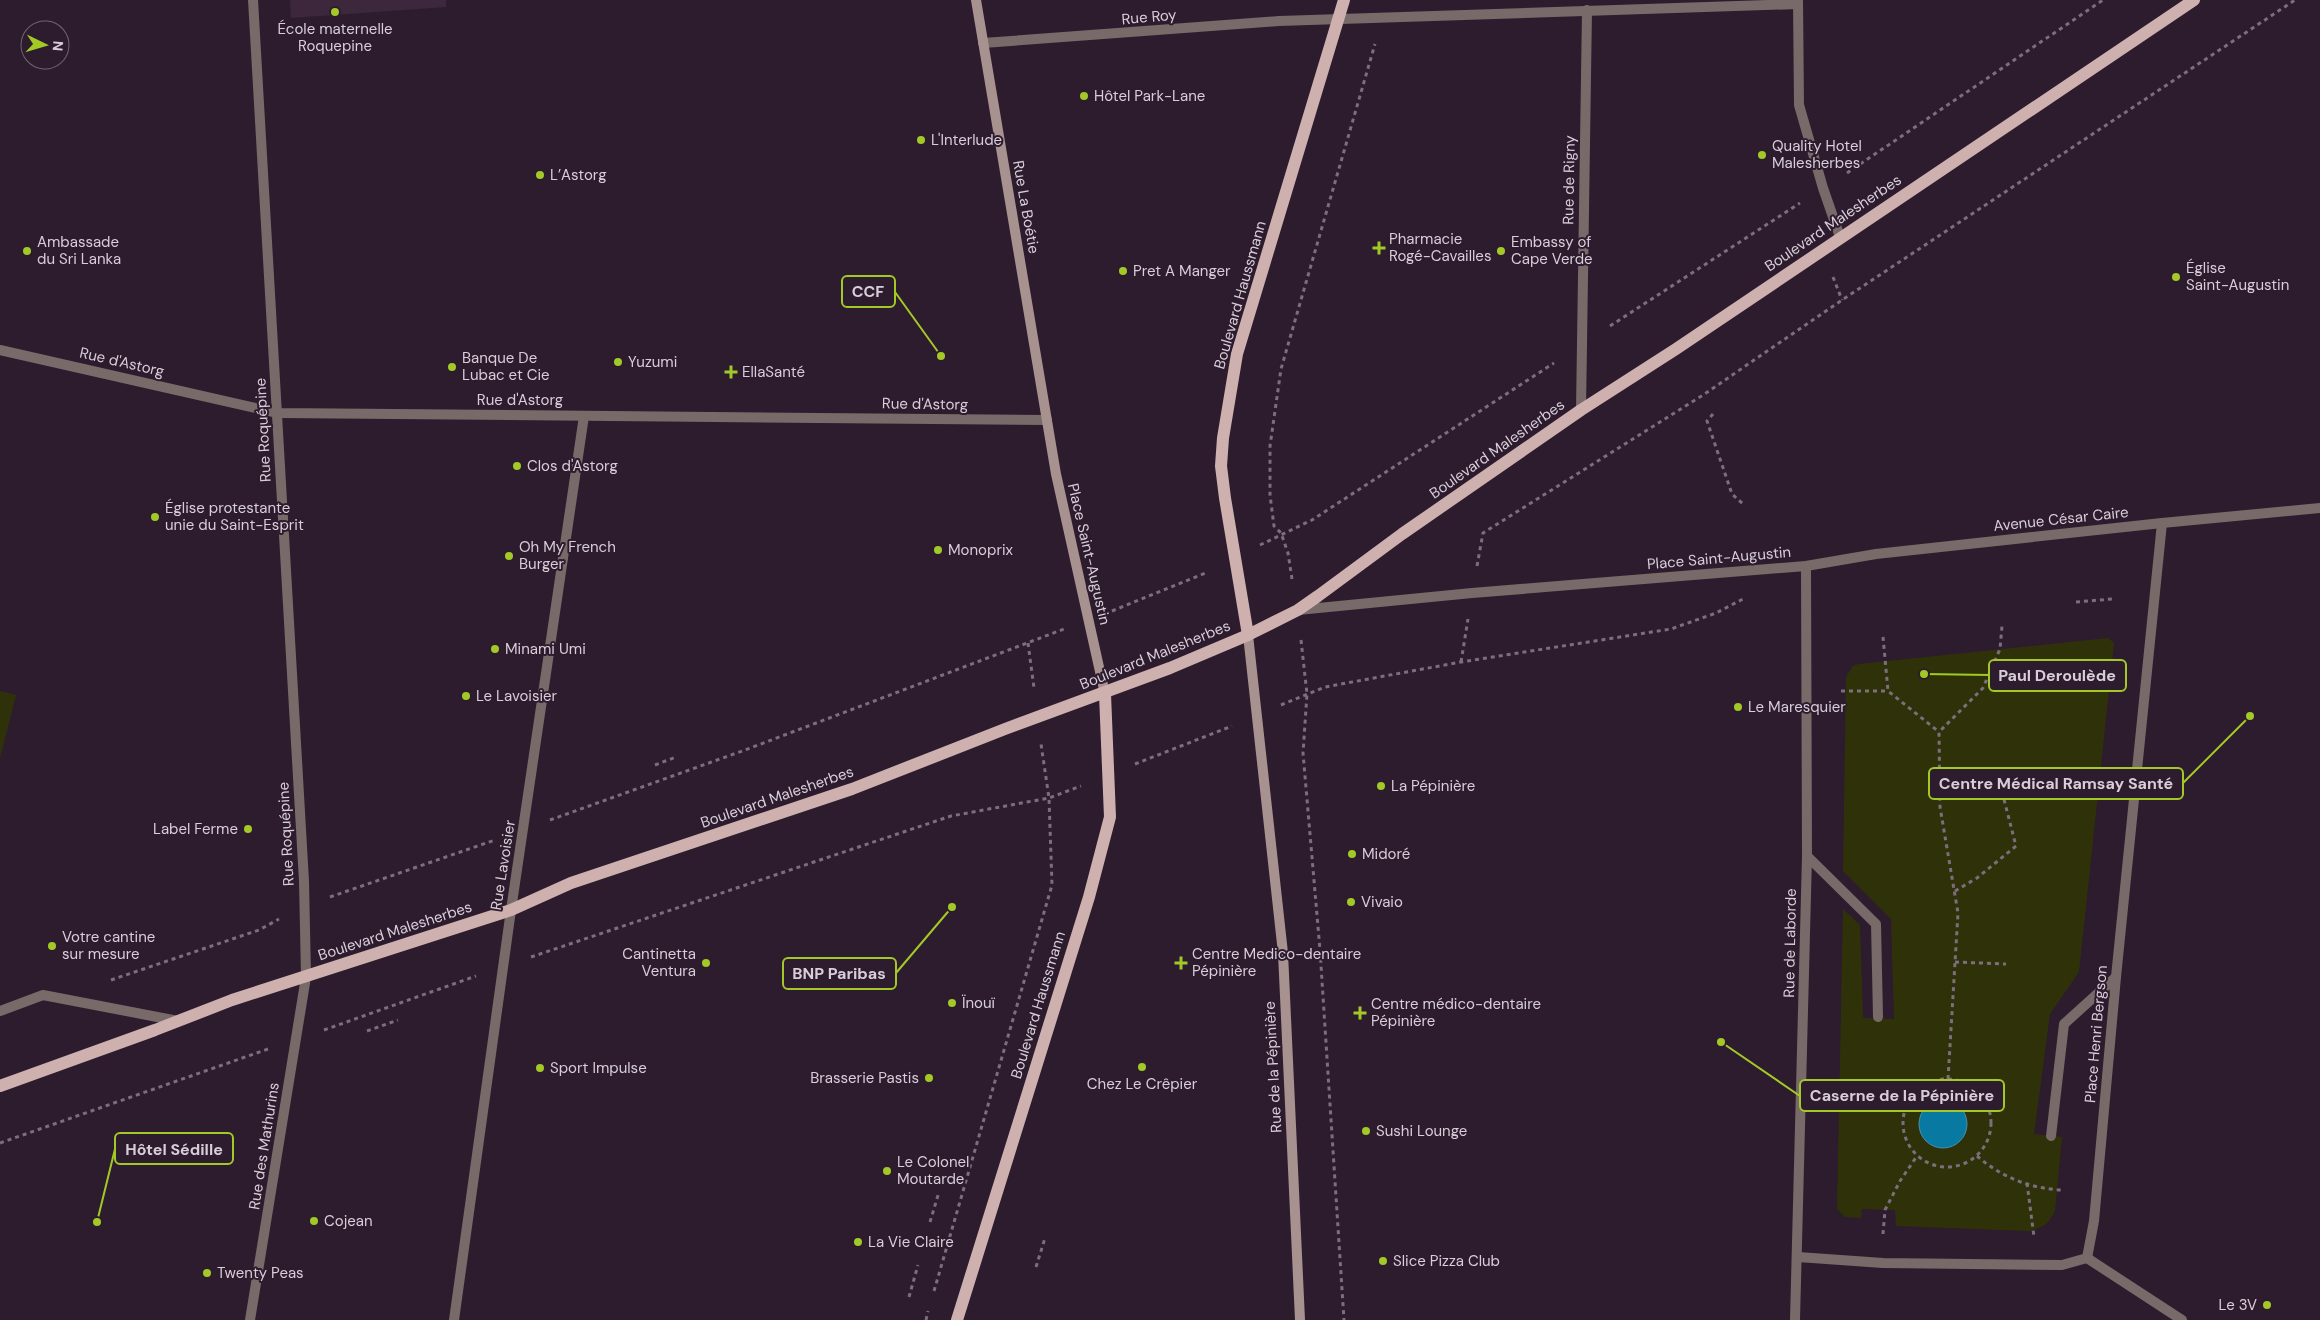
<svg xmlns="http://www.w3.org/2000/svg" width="2320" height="1320" viewBox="0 0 2320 1320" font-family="'DM Sans',sans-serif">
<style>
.built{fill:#3c273d}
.green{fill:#2f3209}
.water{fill:#0879a0;stroke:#4692b1}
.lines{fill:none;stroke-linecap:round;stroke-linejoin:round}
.path{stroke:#7c6e7d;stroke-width:3;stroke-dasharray:4 4;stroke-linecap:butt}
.lane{stroke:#786a69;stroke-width:10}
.street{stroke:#786a69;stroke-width:10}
.secondary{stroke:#a89290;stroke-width:10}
.primary{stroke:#ceb1af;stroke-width:12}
.poi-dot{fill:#a3c926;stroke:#2d1c2e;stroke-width:2}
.labels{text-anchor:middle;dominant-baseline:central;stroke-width:4;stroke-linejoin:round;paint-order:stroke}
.street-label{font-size:15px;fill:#d8cdd9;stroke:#2d1c2e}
.poi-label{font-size:15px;fill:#d8cdd9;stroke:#2d1c2e;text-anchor:start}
.leader{fill:none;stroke:#a3c926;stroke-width:2}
.callout-dot{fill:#a3c926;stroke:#2d1c2e;stroke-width:2}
.callout{fill:#2d1c2e;stroke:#a3c926;stroke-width:2}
.callout-label{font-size:16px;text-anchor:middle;font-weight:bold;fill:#d8cdd9}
</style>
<rect width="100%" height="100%" fill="#2d1c2e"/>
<path class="built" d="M290 0H446V7L291 18Z"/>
<g class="green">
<path d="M2108 638 2114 643 2079 972 2050 1014 2034 1134 2062 1137 2055 1210C2050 1223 2043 1228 2029 1231L1896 1226 1895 1210 1862 1209 1861 1218 1845 1217 1837 1209 1843 909 1860 925 1863 1018 1894 1019 1891 919 1843 871 1846 677 1853 666 1859 664Z"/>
<path d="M0 691 16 695 0 758Z"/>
</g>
<circle class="water" cx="1943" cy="1124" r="24"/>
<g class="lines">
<g class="path">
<path d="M1847 173 2103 0"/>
<path d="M1833 277 1842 300"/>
<path d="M1610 326 1800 203"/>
<path d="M1713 414 1707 421 1732 494 1743 504"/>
<path d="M1260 545 1312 520 1554 363"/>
<path d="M1477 566 1483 533 1703 395 1842 300 2295 0"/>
<path d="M1292 579 1288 553 1281 533 1274 526 1270 495V446L1281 369 1375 44"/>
<path d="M2076 602 2112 599"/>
<path d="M1112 611 1208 572"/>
<path d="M1883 637 1888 691 1939 732"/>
<path d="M1301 640 1307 694 1303 753 1320 950 1344 1320"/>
<path d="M1028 643 1034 688"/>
<path d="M1461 662 1468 619"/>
<path d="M1841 691H1888"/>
<path d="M1281 705 1325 687 1461 662 1671 629 1716 613 1743 599"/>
<path d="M1135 764 1232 726"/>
<path d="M655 765 676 757"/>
<path d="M550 820 745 750 1064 629"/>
<path d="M1955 891 1977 878 2016 846 1998 776"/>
<path d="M330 897 495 840"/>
<path d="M531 957 951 816 1049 798 1081 786"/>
<path d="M1955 962 2006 964"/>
<path d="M111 980 259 930 279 919"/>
<path d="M324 1030 476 976"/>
<path d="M367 1031 398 1020"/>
<path d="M1948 1079 1958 913 1940 807 1939 732 1983 688 2000 649 2002 626"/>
<circle cx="1947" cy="1123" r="44"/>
<path d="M0 1143 268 1049"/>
<path d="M1977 1156C2001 1177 2031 1189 2063 1190"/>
<path d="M2027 1183 2034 1237"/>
<path d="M930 1222 939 1192"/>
<path d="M1883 1234 1885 1210 1900 1181 1917 1156"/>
<path d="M1036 1267 1045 1238"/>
<path d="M934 1291 1052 885 1049 798 1041 744"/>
<path d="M909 1297 918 1265"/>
<path d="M926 1320 928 1311"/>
</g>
<g class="lane">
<path d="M1807 856 1876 924 1878 1017"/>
<path d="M0 1011 43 995 178 1021"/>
<path d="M2051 1136 2064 1024 2116 977"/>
</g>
<g class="street">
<path d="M1798 0 1799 105 1823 188 1840 237"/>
<path d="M983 43 1279 21 1798 4"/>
<path d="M0 350 278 413 1047 420"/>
<path d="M1581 410 1587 10"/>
<path d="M1298 610 1472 593 1806 566 1876 554 2162 523 2320 508"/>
<path d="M1798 1257 1883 1263 2062 1265 2087 1258 2094 1221 2116 977 2162 523"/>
<path d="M2087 1258 2182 1320"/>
<path d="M250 1320 306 977 304 881 253 0"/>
<path d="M454 1320 511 910 584 416"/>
<path d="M1795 1320 1807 856 1806 566"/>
</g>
<g class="secondary">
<path d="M976 0 1056 474 1105 694"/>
<path d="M1248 635 1283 953 1300 1320"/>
</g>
<g class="primary">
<path d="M1248 635 1225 498 1221 466 1223 438 1237 354 1344 0"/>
<path d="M0 1086 155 1030 232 1000 511 910 571 883 852 789 1005 729 1170 668 1248 635 1298 610 1318 596 1402 534 1581 410 1676 349 2194 0"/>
<path d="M957 1320 1089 897 1110 817 1105 694"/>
</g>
</g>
<g class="poi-dot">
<circle cx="335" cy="12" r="5"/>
<circle cx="1084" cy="96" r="5"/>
<circle cx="921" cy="140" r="5"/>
<circle cx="1762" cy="155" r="5"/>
<circle cx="540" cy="175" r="5"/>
<path d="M1376.5 240.5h5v5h5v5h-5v5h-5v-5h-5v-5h5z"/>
<circle cx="27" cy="251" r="5"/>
<circle cx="1501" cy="251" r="5"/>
<circle cx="1123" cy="271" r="5"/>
<circle cx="2176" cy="277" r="5"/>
<circle cx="618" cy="362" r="5"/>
<circle cx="452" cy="367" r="5"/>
<path d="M728.5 364.5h5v5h5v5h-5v5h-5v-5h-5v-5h5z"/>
<circle cx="517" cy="466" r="5"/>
<circle cx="155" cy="517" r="5"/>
<circle cx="938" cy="550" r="5"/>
<circle cx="509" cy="556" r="5"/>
<circle cx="495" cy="649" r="5"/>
<circle cx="466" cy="696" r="5"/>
<circle cx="1738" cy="707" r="5"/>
<circle cx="1381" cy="786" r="5"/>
<circle cx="248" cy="829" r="5"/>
<circle cx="1352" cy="854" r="5"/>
<circle cx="1351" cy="902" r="5"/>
<circle cx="52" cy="946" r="5"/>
<circle cx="706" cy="963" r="5"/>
<path d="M1178.5 955.5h5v5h5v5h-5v5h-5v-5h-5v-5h5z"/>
<circle cx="952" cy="1003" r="5"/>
<path d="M1357.5 1005.5h5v5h5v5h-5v5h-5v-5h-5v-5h5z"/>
<circle cx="1142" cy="1067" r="5"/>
<circle cx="540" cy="1068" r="5"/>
<circle cx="929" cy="1078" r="5"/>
<circle cx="1366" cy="1131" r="5"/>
<circle cx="887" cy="1171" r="5"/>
<circle cx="314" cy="1221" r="5"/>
<circle cx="858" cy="1242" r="5"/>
<circle cx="1383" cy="1261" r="5"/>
<circle cx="207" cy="1273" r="5"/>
<circle cx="2267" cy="1305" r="5"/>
</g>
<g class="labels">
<g class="street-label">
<text transform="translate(1149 17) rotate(-5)">Rue Roy</text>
<text transform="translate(1569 180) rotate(-89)">Rue de Rigny</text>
<text transform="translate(1026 207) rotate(80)">Rue La Boétie</text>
<text transform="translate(1833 223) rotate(-34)">Boulevard Malesherbes</text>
<text transform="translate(1240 295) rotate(-74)">Boulevard Haussmann</text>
<text transform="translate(122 362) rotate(13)">Rue d'Astorg</text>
<text x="520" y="400">Rue d'Astorg</text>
<text transform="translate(925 404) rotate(1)">Rue d'Astorg</text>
<text transform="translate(263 430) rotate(-93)">Rue Roquépine</text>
<text transform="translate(1497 449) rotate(-35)">Boulevard Malesherbes</text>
<text transform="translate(2061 519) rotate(-6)">Avenue César Caire</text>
<text transform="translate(1089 554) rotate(77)">Place Saint-Augustin</text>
<text transform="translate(1719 558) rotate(-5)">Place Saint-Augustin</text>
<text transform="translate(1155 655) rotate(-22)">Boulevard Malesherbes</text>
<text transform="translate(777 797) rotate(-19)">Boulevard Malesherbes</text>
<text transform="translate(286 834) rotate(-93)">Rue Roquépine</text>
<text transform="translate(503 865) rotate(-81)">Rue Lavoisier</text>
<text transform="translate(395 931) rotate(-18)">Boulevard Malesherbes</text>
<text transform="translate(1790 943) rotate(-89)">Rue de Laborde</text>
<text transform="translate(1038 1005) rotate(-73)">Boulevard Haussmann</text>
<text transform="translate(2096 1034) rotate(-85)">Place Henri Bergson</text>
<text transform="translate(1273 1067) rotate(-93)">Rue de la Pépinière</text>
<text transform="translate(264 1146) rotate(-81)">Rue des Mathurins</text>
</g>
<g class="poi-label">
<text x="335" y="29" text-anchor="middle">École maternelle<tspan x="335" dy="17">Roquepine</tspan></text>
<text x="1094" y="96">Hôtel Park-Lane</text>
<text x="931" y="140">L'Interlude</text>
<text x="1772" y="146">Quality Hotel<tspan x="1772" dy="17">Malesherbes</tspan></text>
<text x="550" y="175">L’Astorg</text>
<text x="1389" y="239">Pharmacie<tspan x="1389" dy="17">Rogé-Cavailles</tspan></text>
<text x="37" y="242">Ambassade<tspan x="37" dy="17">du Sri Lanka</tspan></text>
<text x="1511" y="242">Embassy of<tspan x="1511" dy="17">Cape Verde</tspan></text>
<text x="2186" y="268">Église<tspan x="2186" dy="17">Saint-Augustin</tspan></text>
<text x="1133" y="271">Pret A Manger</text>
<text x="462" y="358">Banque De<tspan x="462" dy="17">Lubac et Cie</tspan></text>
<text x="628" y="362">Yuzumi</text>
<text x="742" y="372">EllaSanté</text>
<text x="527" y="466">Clos d'Astorg</text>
<text x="165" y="508">Église protestante<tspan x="165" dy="17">unie du Saint-Esprit</tspan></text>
<text x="519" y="547">Oh My French<tspan x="519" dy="17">Burger</tspan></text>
<text x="948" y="550">Monoprix</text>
<text x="505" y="649">Minami Umi</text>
<text x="476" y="696">Le Lavoisier</text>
<text x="1748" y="707">Le Maresquier</text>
<text x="1391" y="786">La Pépinière</text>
<text x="238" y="829" text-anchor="end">Label Ferme</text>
<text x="1362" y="854">Midoré</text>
<text x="1361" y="902">Vivaio</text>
<text x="62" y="937">Votre cantine<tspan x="62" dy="17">sur mesure</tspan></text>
<text x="696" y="954" text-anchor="end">Cantinetta<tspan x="696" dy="17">Ventura</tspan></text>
<text x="1192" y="954">Centre Medico-dentaire<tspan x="1192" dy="17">Pépinière</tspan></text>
<text x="962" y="1003">Ïnouï</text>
<text x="1371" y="1004">Centre médico-dentaire<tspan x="1371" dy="17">Pépinière</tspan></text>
<text x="550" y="1068">Sport Impulse</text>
<text x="919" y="1078" text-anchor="end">Brasserie Pastis</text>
<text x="1142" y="1084" text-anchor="middle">Chez Le Crêpier</text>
<text x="1376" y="1131">Sushi Lounge</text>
<text x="897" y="1162">Le Colonel<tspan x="897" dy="17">Moutarde</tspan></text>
<text x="324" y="1221">Cojean</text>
<text x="868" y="1242">La Vie Claire</text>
<text x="1393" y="1261">Slice Pizza Club</text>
<text x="217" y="1273">Twenty Peas</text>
<text x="2257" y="1305" text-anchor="end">Le 3V</text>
</g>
</g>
<path class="leader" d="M941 356L895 292M1924 674L1989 675M2250 716L2183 783M952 907L896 973M1721 1042L1800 1096M97 1222L115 1149"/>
<g class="callout-dot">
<circle cx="941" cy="356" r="5"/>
<circle cx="1924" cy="674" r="5"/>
<circle cx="2250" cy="716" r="5"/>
<circle cx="952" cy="907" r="5"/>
<circle cx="1721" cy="1042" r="5"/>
<circle cx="97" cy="1222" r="5"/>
</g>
<g class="callout">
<rect x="842" y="276" width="53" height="31" rx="5"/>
<rect x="1989" y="660" width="137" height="31" rx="5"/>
<rect x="1929" y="768" width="254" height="31" rx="5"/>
<rect x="783" y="958" width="113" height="31" rx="5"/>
<rect x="1800" y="1080" width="204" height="31" rx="5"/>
<rect x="115" y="1133" width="118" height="31" rx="5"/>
</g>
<g class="callout-label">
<text x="868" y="297">CCF</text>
<text x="2057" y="681">Paul Deroulède</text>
<text x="2056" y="789">Centre Médical Ramsay Santé</text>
<text x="839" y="979">BNP Paribas</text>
<text x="1902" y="1101">Caserne de la Pépinière</text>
<text x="174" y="1155">Hôtel Sédille</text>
</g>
<g transform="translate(45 45) rotate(95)"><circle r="24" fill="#2d1c2e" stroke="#716372"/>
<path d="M0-4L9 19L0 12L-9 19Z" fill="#a3c926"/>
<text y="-8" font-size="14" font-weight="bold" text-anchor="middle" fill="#d8cdd9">N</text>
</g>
</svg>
